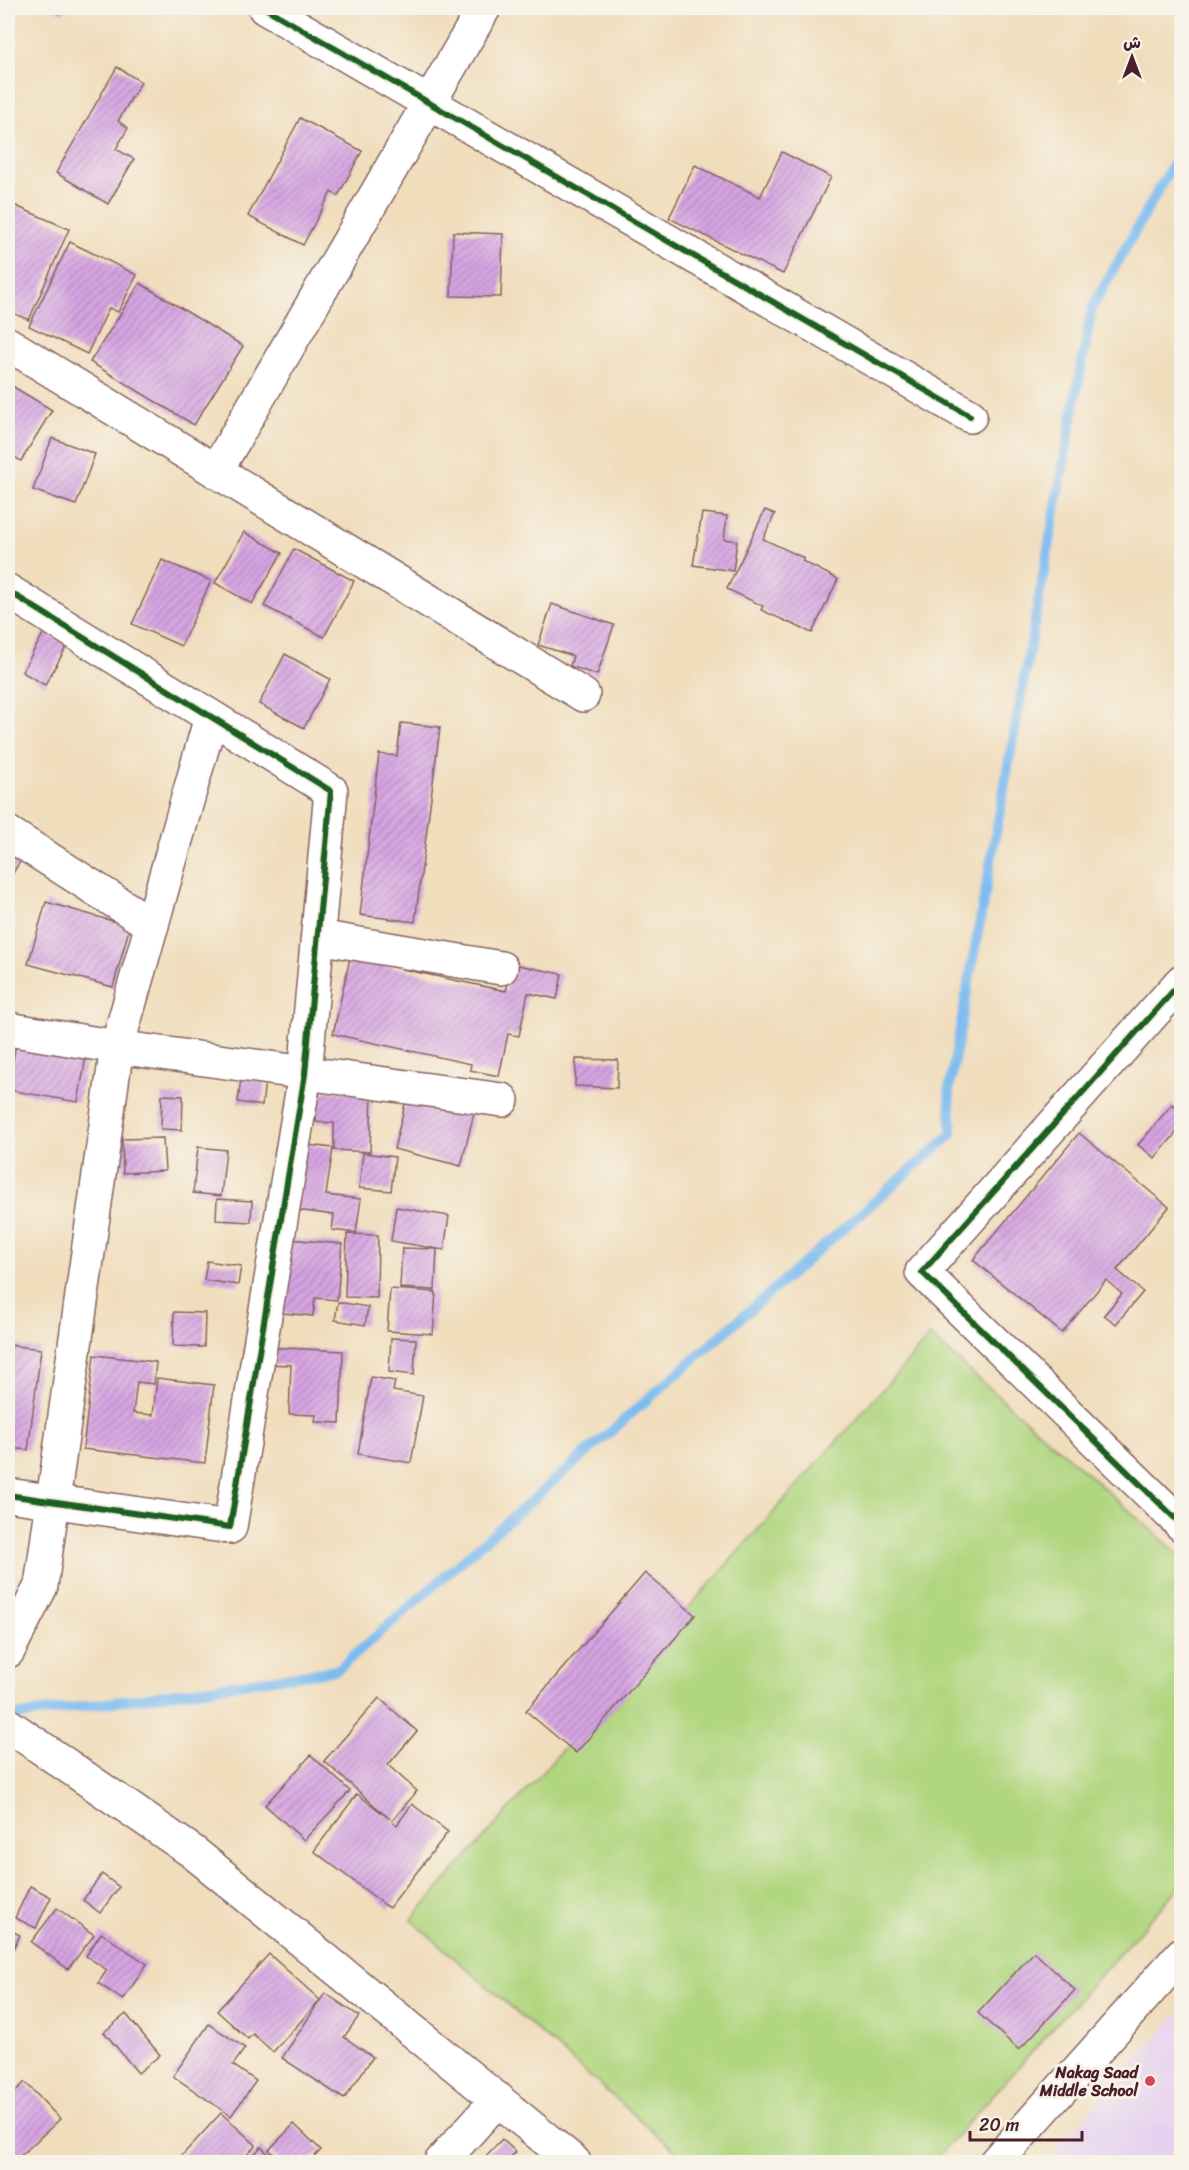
<svg xmlns="http://www.w3.org/2000/svg" width="1189" height="2170" viewBox="0 0 1189 2170" font-family="Sriracha,'Playpen Sans Arabic',sans-serif">
<style>
.built{fill:#e6d2f0}
.pitch{fill:#b0d67f;stroke:#7d7a55;stroke-width:1.5}
.lines{fill:none;stroke-linecap:round;stroke-linejoin:round}
.stream{stroke:#7cbbf0;stroke-width:10}
.building{fill:url(#building-hatch)}
.street-casing{stroke:#84625e;stroke-width:36}
.street{stroke:#fff;stroke-width:33}
.cycleway-casing{stroke:#f7f3e8;stroke-width:10}
.cycleway{stroke:#1b5e20;stroke-width:6}
.poi-dot{fill:#d1495b;stroke:#f7f3e8;stroke-width:2}
.labels{text-anchor:middle;dominant-baseline:central;stroke-width:6;stroke-linejoin:round;paint-order:stroke}
.poi-label{font-size:16px;font-weight:bold;fill:#4a1f2b;stroke:#f7f3e8;text-anchor:end}
</style>
<defs>
<pattern id="building-hatch" width="6" height="6" patternUnits="userSpaceOnUse" patternTransform="scale(1.5)"><rect width="6" height="6" fill="#d6a4e3"/><path d="M-1 1l2-2M0 6l6-6M5 7l2-2" fill="none" stroke="#b085b8"/></pattern>
</defs>
<rect width="100%" height="100%" fill="#f7f3e8"/>
<filter id="ink" filterUnits="userSpaceOnUse"><feTurbulence type="fractalNoise" baseFrequency=".0167" numOctaves="2"/><feDisplacementMap in="SourceGraphic" scale="12" xChannelSelector="R" yChannelSelector="G"/><feConvolveMatrix kernelMatrix="1 2 1 2 8 2 1 2 1" color-interpolation-filters="sRGB"/></filter>
<filter id="wash" filterUnits="userSpaceOnUse"><feTurbulence type="fractalNoise" baseFrequency=".008" numOctaves="4" result="noise"/><feDisplacementMap in="SourceGraphic" scale="24" xChannelSelector="R" yChannelSelector="G"/><feGaussianBlur stdDeviation="1.35" result="paint"/><feColorMatrix in="noise" values="0 0 0 0 0 0 0 0 0 0 0 0 0 0 0 0 0 1.4 0 .05"/><feComposite in="paint" operator="in"/></filter>
<g filter="url(#wash)">
<rect width="100%" height="100%" fill="#f0ddbc"/>
<path class="built" d="M1181 2011V2162H1066L1054 2151Z"/>
<path class="pitch" d="M930 1336 1181 1556V1885L933 2162H688L411 1920Z"/>
<g class="lines">
<path class="stream" d="M9 1717 337 1670 952 1134 949 1090 1092 308 1182 148"/>
</g>
<g id="blocks">
<g class="building">
<path d="M51 8H66L63 13Z"/>
<path d="M117 67 141 82 118 121 128 128 116 149 134 159 108 204 56 173Z"/>
<path d="M300 118 362 151 338 196 331 192 303 245 248 216Z"/>
<path d="M782 152 831 177 783 274 669 218 695 165 760 197Z"/>
<path d="M11 204 69 229 29 320 8 311V213Z"/>
<path d="M453 232 503 234 501 297 451 296Z"/>
<path d="M70 242 137 275 118 312 109 308 87 354 29 326Z"/>
<path d="M140 283 243 346 194 425 90 362Z"/>
<path d="M12 386 52 410 21 461 8 453V394Z"/>
<path d="M52 438 95 454 76 505 33 490Z"/>
<path d="M765 510 775 514 763 539 804 558 802 561 838 579 812 633 761 610 763 606 727 589Z"/>
<path d="M702 513 727 516 724 539 737 541 733 571 693 565Z"/>
<path d="M244 532 282 553 252 604 215 583Z"/>
<path d="M294 549 354 581 324 637 264 606Z"/>
<path d="M162 560 211 581 181 646 132 624Z"/>
<path d="M552 604 614 625 597 675 570 666 573 656 538 645Z"/>
<path d="M44 632 68 644 45 685 22 672Z"/>
<path d="M285 654 330 679 304 728 259 704Z"/>
<path d="M401 723 440 727 415 922 360 915 379 754 397 756Z"/>
<path d="M8 847 23 857 8 881Z"/>
<path d="M46 902 130 926 113 987 28 964Z"/>
<path d="M350 958 506 991 513 964 562 974 557 999 528 993 519 1036 508 1034 499 1076 470 1070 471 1064 333 1034Z"/>
<path d="M17 1038 87 1051 78 1102 8 1090Z"/>
<path d="M576 1059 618 1060 617 1088 575 1086Z"/>
<path d="M241 1078 265 1081 262 1106 238 1102Z"/>
<path d="M317 1091 372 1093 370 1152 334 1150V1123L316 1122Z"/>
<path d="M162 1095 183 1096 182 1130 161 1129Z"/>
<path d="M407 1096 474 1113 461 1166 394 1149Z"/>
<path d="M1172 1104 1182 1113V1135L1177 1132 1155 1158 1138 1145Z"/>
<path d="M1079 1133 1169 1207 1117 1270 1143 1292 1116 1324 1104 1315 1122 1294 1106 1280 1062 1333 973 1260Z"/>
<path d="M163 1138 165 1171 123 1173 122 1139Z"/>
<path d="M299 1144 333 1148 326 1195 361 1199 356 1233 332 1230 334 1215 289 1209Z"/>
<path d="M198 1147 226 1150 221 1196 193 1193Z"/>
<path d="M363 1153 395 1157 391 1191 359 1188Z"/>
<path d="M217 1199 252 1201 251 1222 216 1220Z"/>
<path d="M396 1207 449 1216 444 1250 391 1241Z"/>
<path d="M347 1234 378 1235 377 1298 345 1297Z"/>
<path d="M289 1239 342 1244 337 1300 315 1298 313 1316 282 1313Z"/>
<path d="M402 1248 437 1249 435 1290 400 1288Z"/>
<path d="M207 1261 241 1266 238 1285 204 1280Z"/>
<path d="M390 1289 436 1292 433 1334 387 1331Z"/>
<path d="M338 1302 368 1307 365 1325 335 1320Z"/>
<path d="M174 1312 205 1313 204 1347 173 1346Z"/>
<path d="M391 1338 416 1339 414 1375 389 1372Z"/>
<path d="M8 1345 41 1349 28 1450 8 1448Z"/>
<path d="M266 1347 343 1351 340 1423 315 1422 316 1415 289 1414 291 1365 265 1364Z"/>
<path d="M94 1355 156 1362 154 1384 137 1382 133 1413 153 1415 157 1378 214 1385 205 1463 83 1449Z"/>
<path d="M371 1377 395 1381 393 1391 423 1396 411 1463 358 1454Z"/>
<path d="M645 1573 695 1615 576 1753 526 1711Z"/>
<path d="M379 1698 417 1731 388 1765 417 1791 392 1821 397 1825 412 1804 448 1832 389 1908 314 1851 357 1794 390 1819 324 1761Z"/>
<path d="M311 1755 350 1791 304 1840 265 1805Z"/>
<path d="M102 1874 119 1887 100 1913 83 1900Z"/>
<path d="M30 1886 51 1897 36 1928 15 1918Z"/>
<path d="M57 1908 94 1935 68 1969 31 1942Z"/>
<path d="M8 1929 20 1935 8 1959Z"/>
<path d="M101 1933 147 1964 123 2000 98 1983 107 1970 86 1956Z"/>
<path d="M1034 1952 1075 1990 1019 2050 978 2013Z"/>
<path d="M269 1954 320 2000 273 2052 253 2034 248 2039 217 2011Z"/>
<path d="M325 1993 359 2016 344 2037 373 2057 344 2099 282 2058Z"/>
<path d="M126 2014 160 2055 138 2073 104 2032Z"/>
<path d="M209 2024 245 2048 233 2065 256 2081 231 2116 173 2076Z"/>
<path d="M25 2082 60 2119 14 2162H9L8 2161V2099Z"/>
<path d="M221 2113 256 2145 240 2162H176Z"/>
<path d="M294 2124 321 2150 309 2162H282L269 2150Z"/>
<path d="M502 2139 516 2152 506 2162H480Z"/>
<path d="M261 2147 274 2159 271 2162H247Z"/>
</g>
</g>
</g>
<g filter="url(#ink)">
<use href="#blocks" fill-opacity="0" stroke="#84625e" stroke-width="1.5"/>
<g class="lines">
<g class="street-casing">
<g id="street">
<path d="M265 8 970 416"/>
<path d="M8 344 583 695"/>
<path d="M216 471 484 8"/>
<path d="M8 591 331 791 305 1074 230 1527 8 1495"/>
<path d="M8 833 152 925"/>
<path d="M318 937 501 968"/>
<path d="M1182 981 922 1272 1182 1525"/>
<path d="M8 1029 117 1047 502 1100"/>
<path d="M8 1651 41 1586 117 1047 211 717"/>
<path d="M8 1725 193 1852 574 2162"/>
<path d="M441 2162 498 2099"/>
<path d="M996 2162 1182 1954"/>
</g>
</g>
<use href="#street" class="street"/>
<g class="cycleway-casing">
<g id="cycleway">
<path d="M265 8 970 416"/>
<path d="M8 591 331 791 305 1074 230 1527 8 1495"/>
<path d="M1182 981 922 1272 1182 1525"/>
</g>
</g>
<use href="#cycleway" class="cycleway"/>
</g>
</g>
<circle class="poi-dot" cx="1150" cy="2081" r="6"/>
<g class="labels">
<g class="poi-label">
<text x="1138" y="2072">Nakag Saad<tspan x="1138" dy="18">Middle School</tspan></text>
</g>
</g>
<rect width="1189" height="2170" fill="none" stroke="#f7f3e8" stroke-width="30"/>
<g transform="translate(1132 57)" stroke="#f7f3e8" stroke-width="4.5" paint-order="stroke">
<path d="M0-4.5L10 22L0 15L-10 22Z" fill="#4a1f2b"/>
<text y="-9" font-size="16" font-weight="bold" text-anchor="middle" fill="#4a1f2b">ش</text>
</g>
<path d="M970 2131v9h112v-9" fill="none" stroke="#4a1f2b" stroke-width="3"/>
<text x="979" y="2131" font-size="18" fill="#4a1f2b" stroke="#f7f3e8" stroke-width="4.5" paint-order="stroke">20 m</text>
</svg>
